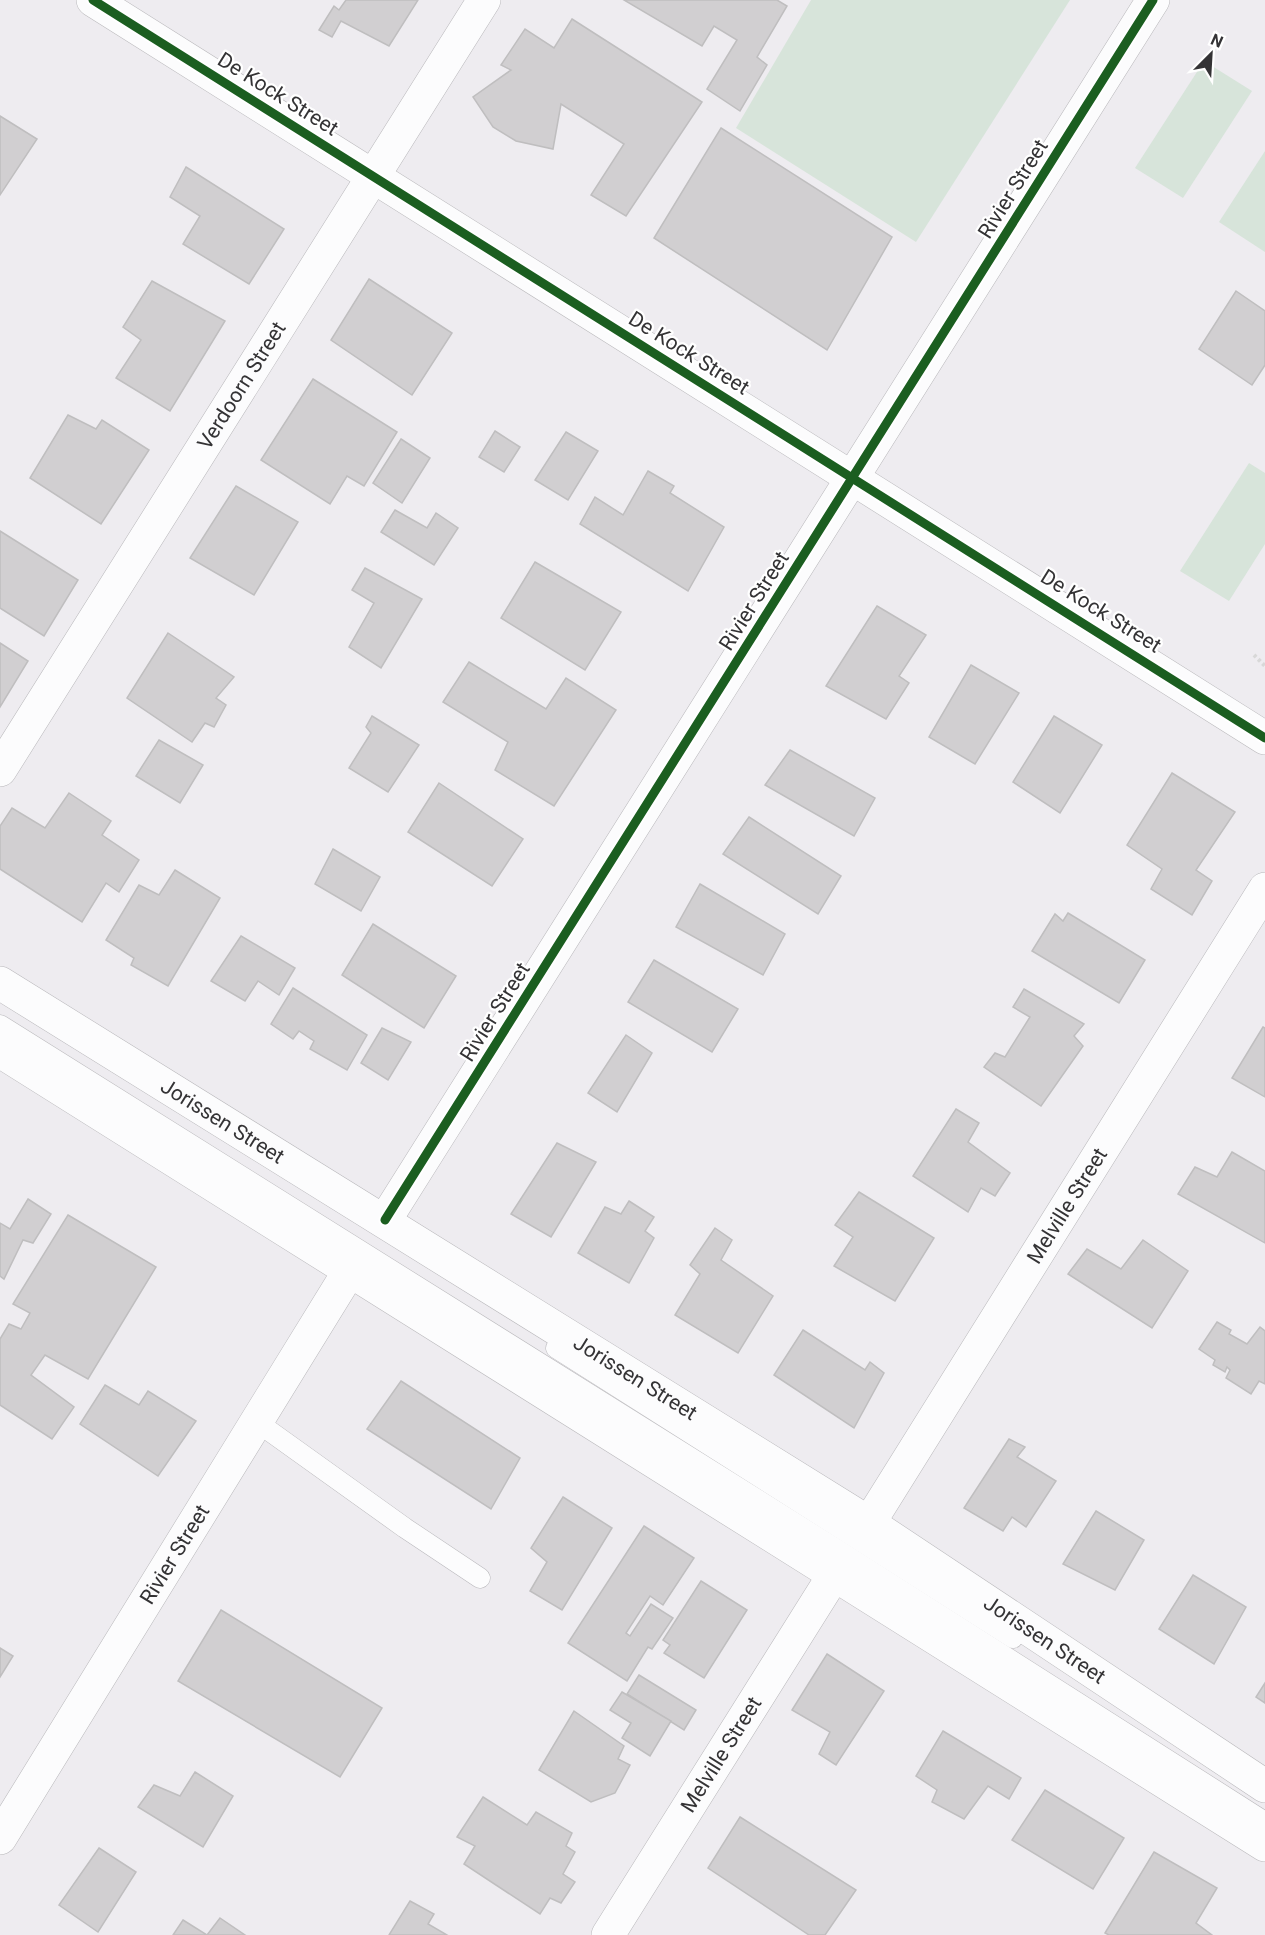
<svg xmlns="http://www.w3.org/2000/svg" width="1265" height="1935" viewBox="0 0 1265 1935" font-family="Roboto,sans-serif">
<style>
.green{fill:#d7e4da}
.building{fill:#d1cfd1;stroke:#bfbebf;stroke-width:1.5}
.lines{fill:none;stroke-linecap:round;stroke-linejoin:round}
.service-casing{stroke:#b9b8bb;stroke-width:21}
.minor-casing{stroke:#b9b8bb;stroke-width:34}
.primary-casing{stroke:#b9b8bb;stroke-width:34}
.path{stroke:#d8d8d8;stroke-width:4;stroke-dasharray:3 3;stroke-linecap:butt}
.service{stroke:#fcfcfd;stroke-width:20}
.minor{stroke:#fcfcfd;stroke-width:33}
.primary{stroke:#fcfcfd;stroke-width:33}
.cycleway-casing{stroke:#fff;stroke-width:13}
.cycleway{stroke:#1b5e20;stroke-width:9}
.labels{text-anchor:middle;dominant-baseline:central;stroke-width:4.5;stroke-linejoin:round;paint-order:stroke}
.street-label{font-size:21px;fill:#343335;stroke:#fff}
</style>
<rect width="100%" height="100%" fill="#eeecf0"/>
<g class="green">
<path d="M811 0H1070L916 242 736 128Z"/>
<path d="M1204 61 1252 91 1183 198 1135 168Z"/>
<path d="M1265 151V252L1219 222Z"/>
<path d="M1249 463 1265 473V544L1229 601 1180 571Z"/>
</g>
<g class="building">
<path d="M346 0H418L389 46 341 21 332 37 319 30 334 6 339 10Z"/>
<path d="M624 0H777L787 6 757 57 767 65 740 111 707 89 737 40 714 26 702 46Z"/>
<path d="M572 19 702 102 626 216 591 195 624 144 561 104 553 149 516 141 493 127 473 97 511 70 501 65 525 29 554 48Z"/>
<path d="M0 116 37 139 0 195Z"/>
<path d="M721 128 892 237 827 350 654 238Z"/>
<path d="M186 167 284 229 249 284 183 244 200 216 170 197Z"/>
<path d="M369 279 452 333 412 395 331 340Z"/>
<path d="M152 281 225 321 170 411 116 378 141 340 123 327Z"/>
<path d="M1236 291 1265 311V365L1252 385 1199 349Z"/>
<path d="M313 379 397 432 364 486 347 476 330 504 261 460Z"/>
<path d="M68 415 96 429 102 420 149 450 101 524 30 478Z"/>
<path d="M495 431 520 447 504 472 479 457Z"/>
<path d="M566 432 598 451 568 500 535 480Z"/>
<path d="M401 439 430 458 402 503 373 483Z"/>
<path d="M648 471 674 486 670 493 724 527 688 591 580 524 595 497 623 515Z"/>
<path d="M236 486 298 522 254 595 190 558Z"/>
<path d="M395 510 427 528 436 513 458 528 434 565 381 532Z"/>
<path d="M0 531 78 580 44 636 0 608Z"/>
<path d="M535 562 621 612 585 670 501 618Z"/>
<path d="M365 568 422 599 381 668 349 647 374 603 352 590Z"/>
<path d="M877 606 926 635 899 676 909 683 886 719 826 686Z"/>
<path d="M168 633 234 677 216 698 226 705 214 727 205 723 192 742 127 698Z"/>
<path d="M0 643 28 661 0 707Z"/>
<path d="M469 662 546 709 566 678 616 710 554 806 495 770 508 742 443 702Z"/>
<path d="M971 665 1019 693 975 764 929 737Z"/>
<path d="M372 716 419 745 388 792 349 768 371 733 366 727Z"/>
<path d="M1054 716 1102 745 1060 813 1013 782Z"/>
<path d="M159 740 203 765 180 803 136 776Z"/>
<path d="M790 750 875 798 854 836 765 785Z"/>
<path d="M1172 773 1235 812 1196 870 1212 881 1192 915 1151 889 1162 869 1127 845Z"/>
<path d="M439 783 523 839 492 886 408 832Z"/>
<path d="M69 793 111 821 102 835 139 860 119 892 106 883 82 922 0 869V826L12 808 45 828Z"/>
<path d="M749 817 841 876 818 914 723 854Z"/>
<path d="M333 849 380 877 361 911 315 884Z"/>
<path d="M175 870 220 898 168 986 131 965 134 958 106 940 139 885 159 895Z"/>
<path d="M700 884 785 934 763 975 676 927Z"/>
<path d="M1068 913 1145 960 1119 1003 1032 951 1055 914 1063 921Z"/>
<path d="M373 924 456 976 424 1028 342 975Z"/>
<path d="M241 936 295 968 279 995 258 981 245 1001 211 981Z"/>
<path d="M654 960 738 1009 712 1052 628 1002Z"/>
<path d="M293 988 367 1035 347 1070 310 1049 314 1041 299 1031 293 1039 271 1024Z"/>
<path d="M1024 989 1084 1024 1074 1036 1083 1046 1041 1106 984 1067 995 1053 1005 1057 1030 1017 1013 1007Z"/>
<path d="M1263 1027 1265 1028V1097L1232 1078Z"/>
<path d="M382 1028 411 1042 388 1080 361 1063Z"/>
<path d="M626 1035 652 1053 617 1112 588 1093Z"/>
<path d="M956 1109 979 1123 968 1142 1010 1173 995 1196 981 1188 968 1212 913 1176Z"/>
<path d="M557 1143 596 1162 551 1237 511 1214Z"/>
<path d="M1232 1152 1265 1171V1243L1178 1194 1195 1167 1217 1177Z"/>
<path d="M859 1192 934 1238 895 1301 834 1266 853 1237 835 1225Z"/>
<path d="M28 1199 51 1214 33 1243 23 1240 4 1279 0 1276V1223L10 1229Z"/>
<path d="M629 1201 654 1217 645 1231 654 1238 629 1283 578 1253 605 1207 621 1214Z"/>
<path d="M68 1215 156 1267 88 1379 45 1355 31 1375 74 1407 52 1439 0 1405V1339L9 1324 21 1329 30 1313 13 1304Z"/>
<path d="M715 1228 732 1240 721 1260 773 1296 738 1353 675 1315 700 1274 690 1265Z"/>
<path d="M1143 1240 1188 1271 1152 1328 1068 1274 1087 1249 1121 1269Z"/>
<path d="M1217 1322 1231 1330 1229 1334 1247 1344 1260 1327 1265 1331V1384L1259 1381 1251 1394 1226 1378 1230 1370 1227 1367 1225 1372 1213 1365 1215 1360 1199 1349Z"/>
<path d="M803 1330 865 1370 870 1362 884 1373 854 1428 774 1375Z"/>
<path d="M401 1381 520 1458 491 1509 367 1429Z"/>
<path d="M105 1385 139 1405 148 1391 196 1421 158 1476 80 1424Z"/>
<path d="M1009 1439 1025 1447 1017 1457 1056 1481 1026 1527 1012 1517 1003 1531 964 1508Z"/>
<path d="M563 1497 612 1528 562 1610 530 1591 547 1562 531 1548Z"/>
<path d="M1096 1511 1144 1540 1115 1590 1063 1564Z"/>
<path d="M644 1526 694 1558 663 1605 650 1596 626 1633 630 1636 651 1604 673 1618 652 1649 648 1647 627 1681 568 1643Z"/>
<path d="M1193 1575 1246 1607 1214 1664 1159 1629Z"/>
<path d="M701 1581 747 1610 704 1678 664 1653 670 1645 663 1640Z"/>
<path d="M221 1610 382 1708 340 1777 178 1681Z"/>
<path d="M0 1648 13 1656 0 1677Z"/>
<path d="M827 1654 884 1691 836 1765 819 1754 830 1732 792 1710Z"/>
<path d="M639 1675 696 1710 684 1730 627 1694Z"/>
<path d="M1265 1683V1703L1256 1697Z"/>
<path d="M622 1692 671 1721 650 1756 622 1738 631 1723 610 1710Z"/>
<path d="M574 1711 624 1746 618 1759 630 1765 615 1793 591 1802 539 1770Z"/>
<path d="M943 1731 1021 1778 1009 1799 988 1786 964 1819 932 1802 937 1790 916 1776Z"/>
<path d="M195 1772 233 1796 203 1847 138 1807 154 1785 180 1796Z"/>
<path d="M1045 1790 1124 1838 1093 1889 1012 1840Z"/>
<path d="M483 1797 527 1825 536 1812 572 1833 566 1846 575 1852 563 1874 575 1882 561 1903 550 1898 540 1914 464 1864 475 1846 457 1837Z"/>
<path d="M740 1817 856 1890 825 1935H809L708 1868Z"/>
<path d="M99 1848 136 1872 98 1932 59 1905Z"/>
<path d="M1154 1852 1217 1888 1196 1923 1212 1935H1109L1105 1933Z"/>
<path d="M410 1901 434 1914 428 1924 447 1935H389Z"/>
<path d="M220 1918 245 1935H207Z"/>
<path d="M183 1920 207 1935H173Z"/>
</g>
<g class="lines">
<g class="service-casing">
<g id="service">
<path d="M0 1025 838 1550 1265 1822"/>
<path d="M556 1348 1013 1638"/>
<path d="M257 1422 405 1528 480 1578"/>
</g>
</g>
<g class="minor-casing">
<g id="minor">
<path d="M93 0 1265 738"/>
<path id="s1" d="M0 770 484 0"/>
<path d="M385 1220 1153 0"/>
<path id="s2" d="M869 1523 1265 889"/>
<path id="s3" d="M0 1838 350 1270"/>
<path id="s4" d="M608 1935 834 1575"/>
</g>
</g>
<g class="primary-casing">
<g id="primary">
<path id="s5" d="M0 983 869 1523 1265 1786"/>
<path d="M0 1051 1265 1845"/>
</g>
</g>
<path class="path" d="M1254 655 1265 666"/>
<use href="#service" class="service"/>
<use href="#minor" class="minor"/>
<use href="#primary" class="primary"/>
<g class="cycleway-casing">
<g id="cycleway">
<path d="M93 0 1265 738"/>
<path d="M385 1220 1153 0"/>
</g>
</g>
<use href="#cycleway" class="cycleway"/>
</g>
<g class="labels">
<g class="street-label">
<text transform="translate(278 94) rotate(32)">De Kock Street</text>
<text transform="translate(1013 189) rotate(-58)">Rivier Street</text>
<text transform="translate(689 353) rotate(32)">De Kock Street</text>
<text stroke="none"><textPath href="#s1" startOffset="454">Verdoorn Street</textPath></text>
<text transform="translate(754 601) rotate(-58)">Rivier Street</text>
<text transform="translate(1101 611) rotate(32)">De Kock Street</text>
<text transform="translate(495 1012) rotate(-58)">Rivier Street</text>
<text stroke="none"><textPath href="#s5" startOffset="262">Jorissen Street</textPath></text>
<text stroke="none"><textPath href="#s2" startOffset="374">Melville Street</textPath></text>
<text stroke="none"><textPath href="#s5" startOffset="748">Jorissen Street</textPath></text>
<text stroke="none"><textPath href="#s3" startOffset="333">Rivier Street</textPath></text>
<text stroke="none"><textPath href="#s5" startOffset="1234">Jorissen Street</textPath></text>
<text stroke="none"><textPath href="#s4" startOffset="213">Melville Street</textPath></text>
</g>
</g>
<g transform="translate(1211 54) rotate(24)" stroke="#ffffff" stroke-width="4.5" paint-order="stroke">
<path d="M0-4.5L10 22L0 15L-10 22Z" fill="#343335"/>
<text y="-9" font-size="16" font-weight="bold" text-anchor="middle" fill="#343335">N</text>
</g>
</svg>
